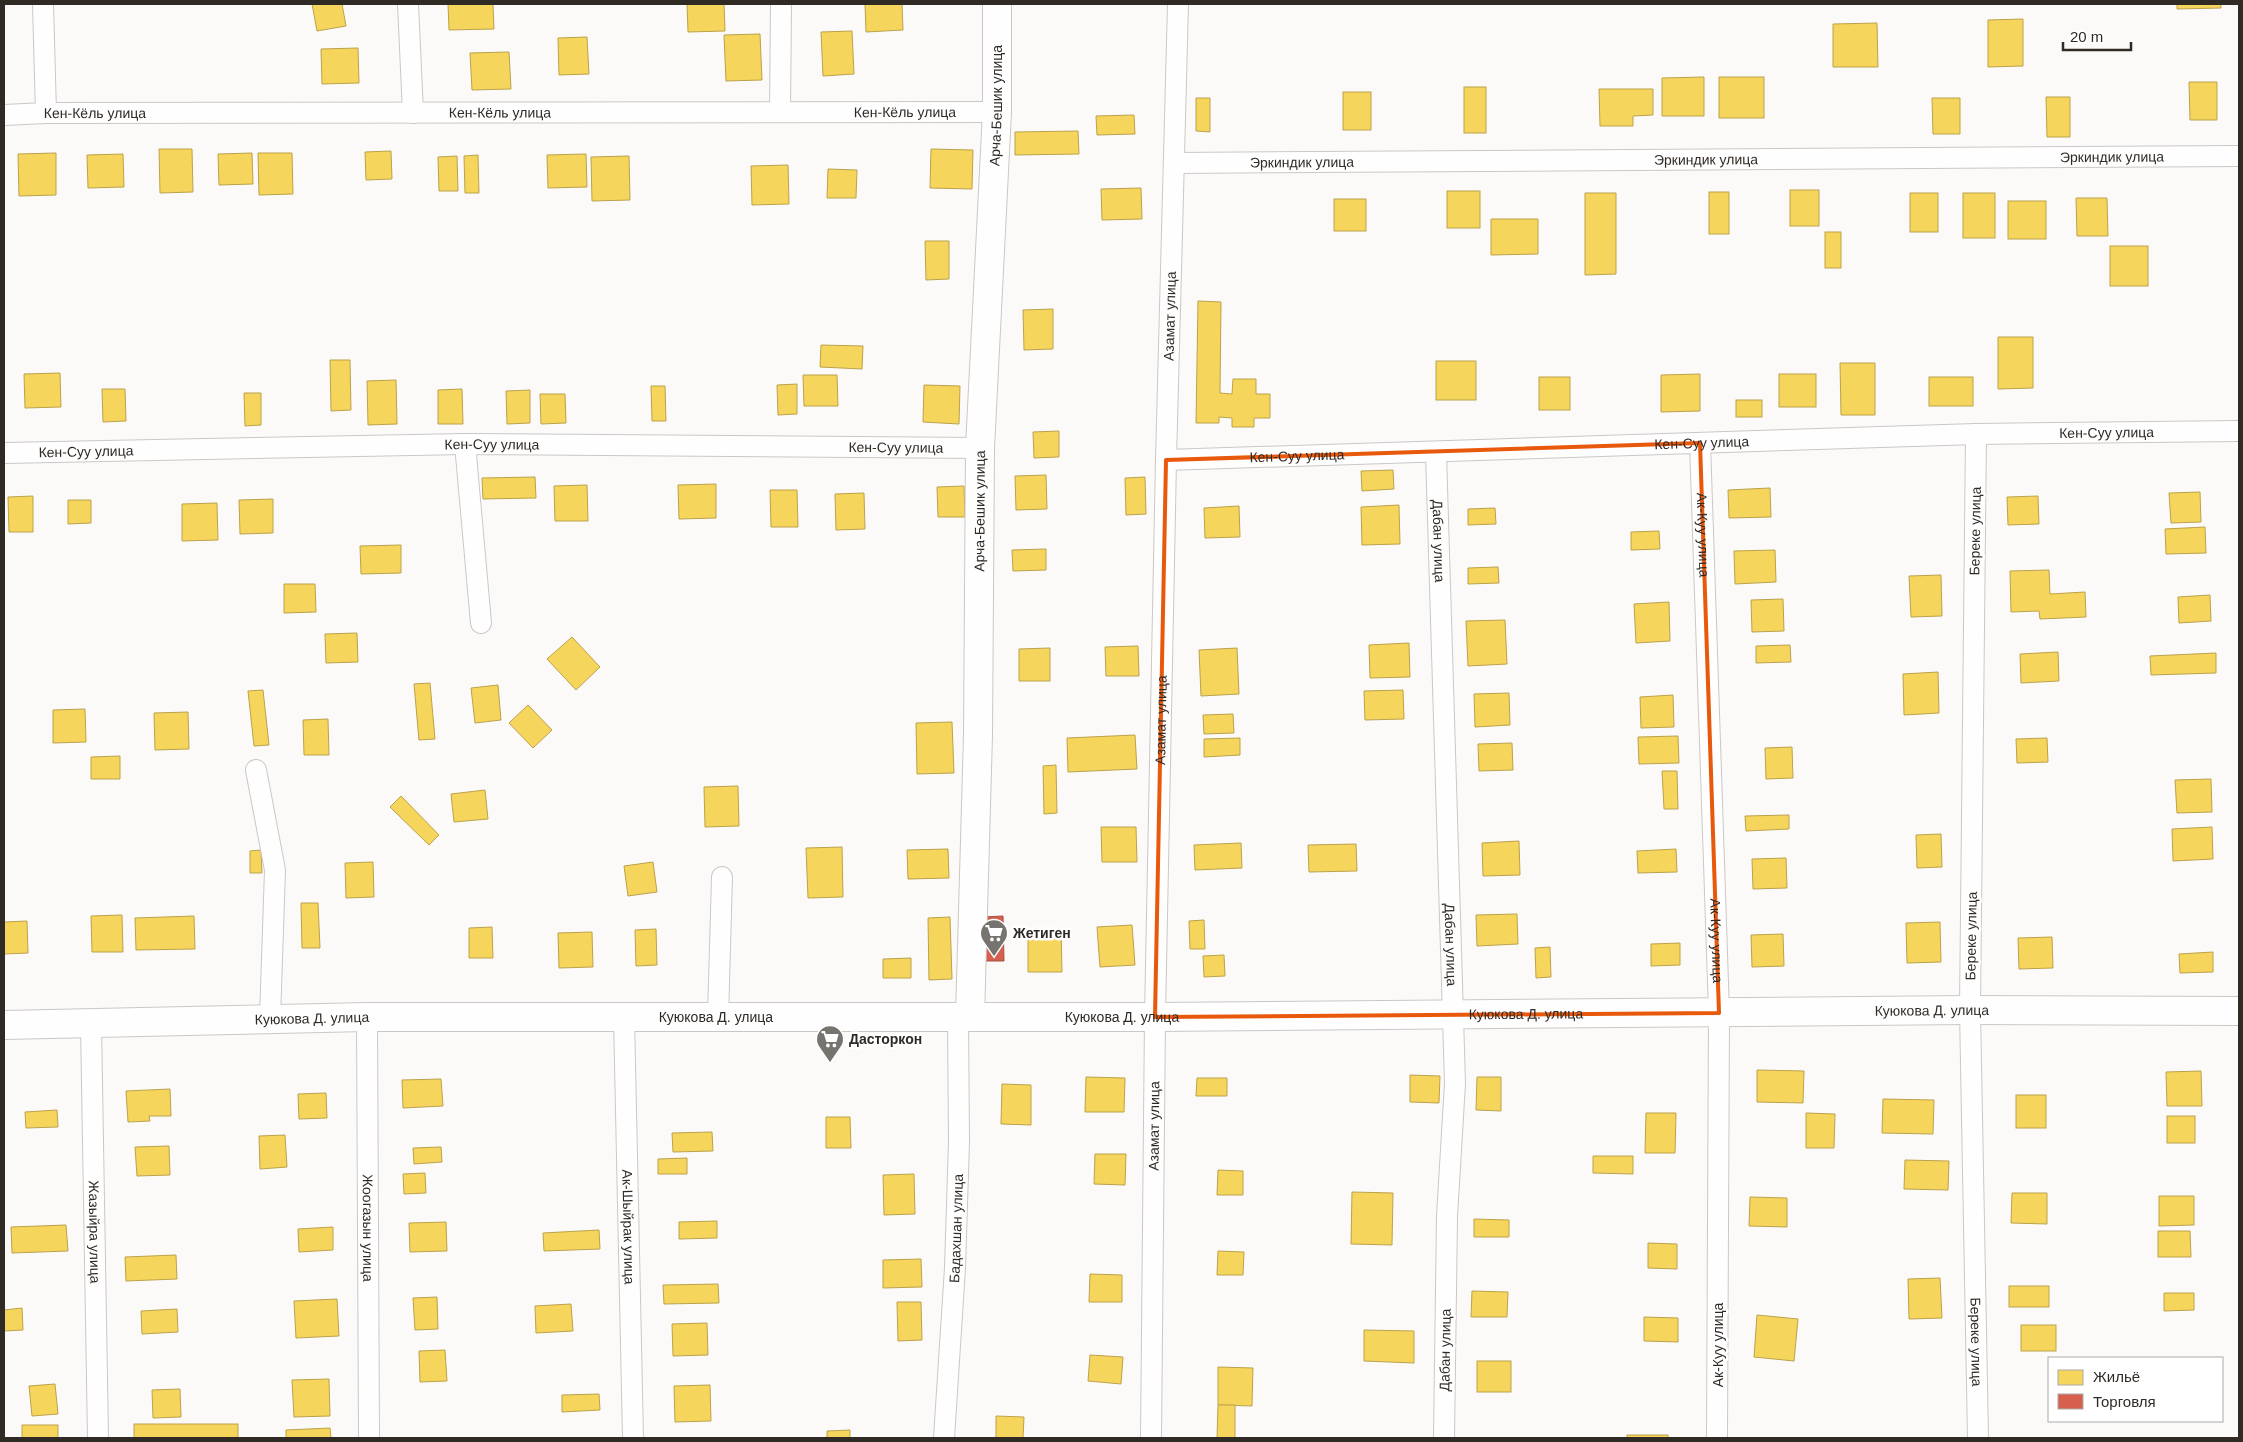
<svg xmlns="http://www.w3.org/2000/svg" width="2243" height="1442" viewBox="0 0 2243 1442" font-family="Helvetica,sans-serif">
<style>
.homes{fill:#f6d55c;stroke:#bba24c}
.shops{fill:#d6604d;stroke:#a45041}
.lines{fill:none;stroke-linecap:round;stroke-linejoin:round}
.street-casing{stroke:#ccc7c4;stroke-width:22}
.secondary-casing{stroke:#ccc7c4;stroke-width:30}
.street{stroke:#fffefe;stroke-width:20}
.secondary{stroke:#fffefe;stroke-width:28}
.marked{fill:none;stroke:#e8590c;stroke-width:4;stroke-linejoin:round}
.labels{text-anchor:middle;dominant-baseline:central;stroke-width:5;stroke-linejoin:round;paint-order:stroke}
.street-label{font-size:14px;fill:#302a25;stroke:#fff}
.poi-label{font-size:14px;font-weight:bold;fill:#302a25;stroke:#fff;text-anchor:start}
</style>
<rect width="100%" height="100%" fill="#fcfaf8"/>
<g class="homes">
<path d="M312 4H342L346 26 317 31Z"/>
<path d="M448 4H493L494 29 449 30Z"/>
<path d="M687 4H724L725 31 688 32Z"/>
<path d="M865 4H902L903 30 866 32Z"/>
<path d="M2177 4H2221V8L2177 9Z"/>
<path d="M2023 19V66L1988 67V20Z"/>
<path d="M1877 23 1878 67H1833V24Z"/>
<path d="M852 31 854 74 823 76 821 32Z"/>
<path d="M760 34 762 80 726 81 724 35Z"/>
<path d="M587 37 589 74 559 75 558 38Z"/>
<path d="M358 48 359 83 322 84 321 49Z"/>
<path d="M509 52 511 89 472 90 470 53Z"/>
<path d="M1704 77V116H1662V78Z"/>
<rect x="1719" y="77" width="45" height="41"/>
<path d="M2189 82H2217V120H2190Z"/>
<rect x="1464" y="87" width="22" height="46"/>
<path d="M1599 89H1653V115L1633 116V126H1600Z"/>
<rect x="1343" y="92" width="28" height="38"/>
<path d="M2046 97H2070V137H2047Z"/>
<path d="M1196 98H1210V132L1196 131Z"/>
<path d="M1932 98H1960V134H1933Z"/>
<path d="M1134 115 1135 134 1097 135 1096 116Z"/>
<path d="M1078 131 1079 154 1015 155V132Z"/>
<path d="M159 149H192L193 192 160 193Z"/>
<path d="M931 149 973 150 972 189 930 188Z"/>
<path d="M391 151 392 179 366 180 365 152Z"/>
<path d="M56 153V195L19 196 18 154Z"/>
<path d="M252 153 253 184 219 185 218 154Z"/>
<path d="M258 153H292L293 194 259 195Z"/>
<path d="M123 154 124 187 88 188 87 155Z"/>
<path d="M586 154 587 187 548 188 547 155Z"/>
<path d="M478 155 479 193H465L464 156Z"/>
<path d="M457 156 458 191H439L438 157Z"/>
<path d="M629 156 630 200 592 201 591 157Z"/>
<path d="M788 165 789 204 752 205 751 166Z"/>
<path d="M828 169 857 170 856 198H827Z"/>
<path d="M1141 188 1142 219 1102 220 1101 189Z"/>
<rect x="1790" y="190" width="29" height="36"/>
<rect x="1447" y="191" width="33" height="37"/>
<rect x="1709" y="192" width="20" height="42"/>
<path d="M1585 193H1616V274L1585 275Z"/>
<rect x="1910" y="193" width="28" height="39"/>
<rect x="1963" y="193" width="32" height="45"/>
<path d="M2076 198H2107L2108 236H2077Z"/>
<rect x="1334" y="199" width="32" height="32"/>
<rect x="2008" y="201" width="38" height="38"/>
<path d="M1491 219H1538V254L1491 255Z"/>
<rect x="1825" y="232" width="16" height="36"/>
<path d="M925 241H949V279L926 280Z"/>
<rect x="2110" y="246" width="38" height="40"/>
<path d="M1198 301 1221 302 1220 393 1232 394 1233 379H1256V394H1270V418H1254V427H1232V418L1219 417V423H1196Z"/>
<path d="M1053 309V349L1024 350 1023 310Z"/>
<path d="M1998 337H2033V388L1998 389Z"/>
<path d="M821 345 863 346 862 369 820 367Z"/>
<path d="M330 360H350L351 410 331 411Z"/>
<rect x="1436" y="361" width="40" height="39"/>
<path d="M1840 363H1875V415H1841Z"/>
<path d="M60 373 61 407 25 408 24 374Z"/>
<path d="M1700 374V411L1661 412V375Z"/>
<rect x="1779" y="374" width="37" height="33"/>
<path d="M803 375H837L838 406H804Z"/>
<rect x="1539" y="377" width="31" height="33"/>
<rect x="1929" y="377" width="44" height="29"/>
<path d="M396 380 397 424 368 425 367 381Z"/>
<path d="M797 384V414L778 415 777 385Z"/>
<path d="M924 385 960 386 959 424 923 422Z"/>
<path d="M651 386H665L666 421H652Z"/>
<path d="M102 389H125L126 421 103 422Z"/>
<path d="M462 389 463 424H438V390Z"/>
<path d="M530 390V423L507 424 506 391Z"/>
<path d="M244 393H261V425L245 426Z"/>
<path d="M540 394H565L566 423 541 424Z"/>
<rect x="1736" y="400" width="26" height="17"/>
<path d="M1059 431V457L1034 458 1033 432Z"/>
<path d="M1393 470 1394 489 1362 491 1361 471Z"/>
<path d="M1046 475 1047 509 1016 510 1015 476Z"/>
<path d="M535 477 536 498 483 499 482 478Z"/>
<path d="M1145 477 1146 514 1126 515 1125 478Z"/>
<path d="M716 484V518L679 519 678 485Z"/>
<path d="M587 485 588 521H555L554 486Z"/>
<path d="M964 486 965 517H938L937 487Z"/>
<path d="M1770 488 1771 517 1729 518 1728 490Z"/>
<path d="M770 490H797L798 527H771Z"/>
<path d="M2200 492 2201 522 2171 523 2169 493Z"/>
<path d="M864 493 865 529 836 530 835 494Z"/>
<path d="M33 496V532H9L8 497Z"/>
<path d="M2038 496 2039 524 2008 525 2007 497Z"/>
<path d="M273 499V533L240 534 239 500Z"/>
<path d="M68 500H91V523L68 524Z"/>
<path d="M217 503 218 540 182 541V504Z"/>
<path d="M1399 505 1400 544 1362 545 1361 507Z"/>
<path d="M1239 506 1240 537 1205 538 1204 508Z"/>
<path d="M1495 508 1496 524 1468 525V509Z"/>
<path d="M2205 527 2206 553 2166 554 2165 529Z"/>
<path d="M1659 531 1660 549 1631 550V532Z"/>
<path d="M401 545V573L361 574 360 546Z"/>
<path d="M1046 549V570L1013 571 1012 550Z"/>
<path d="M1775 550 1776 582 1735 584 1734 551Z"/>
<path d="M1498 567 1499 583 1468 584V568Z"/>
<path d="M2049 570 2050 594 2085 592 2086 617 2040 619 2039 611 2011 612 2010 571Z"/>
<path d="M1941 575 1942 616 1911 617 1909 576Z"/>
<path d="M284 584H315L316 612 284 613Z"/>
<path d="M2210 595 2211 621 2179 623 2178 597Z"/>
<path d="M1783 599 1784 631 1752 632 1751 600Z"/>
<path d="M1669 602 1670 641 1636 643 1634 604Z"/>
<path d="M1505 620 1507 664 1468 666 1466 621Z"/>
<path d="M357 633 358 662 326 663 325 634Z"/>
<path d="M572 637 600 667 576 690 547 659Z"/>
<path d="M1409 643 1410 677 1370 678 1369 645Z"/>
<path d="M1790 645 1791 662 1756 663V646Z"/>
<path d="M1138 646 1139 676H1106L1105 647Z"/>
<path d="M1050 648V681H1019V649Z"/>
<path d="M1237 648 1239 694 1201 696 1199 650Z"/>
<path d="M2058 652 2059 681 2021 683 2020 654Z"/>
<path d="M2216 653V673L2151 675 2150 656Z"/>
<path d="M1938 672 1939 713 1904 715 1903 674Z"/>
<path d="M430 683 435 739 419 740 414 684Z"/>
<path d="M498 685 501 720 475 723 471 688Z"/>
<path d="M263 690 269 745 254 746 248 691Z"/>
<path d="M1403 690 1404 719 1365 720 1364 691Z"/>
<path d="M1509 693 1510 725 1475 727 1474 694Z"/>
<path d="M1673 695 1674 727 1641 728 1640 697Z"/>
<path d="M528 705 552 730 533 748 509 723Z"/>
<path d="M85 709 86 742 53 743V710Z"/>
<path d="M188 712 189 749 155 750 154 713Z"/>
<path d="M1233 714 1234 733 1204 734 1203 715Z"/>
<path d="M328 719 329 755H304L303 720Z"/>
<path d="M952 722 954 773 917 774 916 723Z"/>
<path d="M1135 735 1137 769 1068 772 1067 738Z"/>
<path d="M1678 736 1679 763 1639 764 1638 737Z"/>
<path d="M1240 738V755L1204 757V739Z"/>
<path d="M2047 738 2048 762 2017 763 2016 739Z"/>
<path d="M1512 743 1513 770 1479 771 1478 744Z"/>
<path d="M1792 747 1793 778 1766 779 1765 748Z"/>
<path d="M120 756V779H91V757Z"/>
<path d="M1056 765 1057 813 1044 814 1043 766Z"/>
<path d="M1662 771H1677L1678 809H1664Z"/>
<path d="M2211 779 2212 812 2177 813 2175 780Z"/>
<path d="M738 786 739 826 705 827 704 787Z"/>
<path d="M485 790 488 819 454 822 451 794Z"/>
<path d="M401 796 439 835 429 845 390 807Z"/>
<path d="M1789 815V829L1746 831 1745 816Z"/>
<path d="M1101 827H1136L1137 862H1102Z"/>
<path d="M2212 827 2213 859 2173 861 2172 829Z"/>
<path d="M1941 834 1942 867 1917 868 1916 835Z"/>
<path d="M1519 841 1520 875 1483 876 1482 843Z"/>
<path d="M1241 843 1242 868 1195 870 1194 845Z"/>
<path d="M1356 844 1357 871 1309 872 1308 845Z"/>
<path d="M842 847 843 897 808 898 806 848Z"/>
<path d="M948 849 949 878 908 879 907 850Z"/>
<path d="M1676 849 1677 872 1638 873 1637 851Z"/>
<path d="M261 850 262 873H250V851Z"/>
<path d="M1786 858 1787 888 1753 889 1752 859Z"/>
<path d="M373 862 374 897 346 898 345 863Z"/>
<path d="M653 862 657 892 628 896 624 866Z"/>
<path d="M301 903H318L320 948H302Z"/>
<path d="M1517 914 1518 944 1477 946 1476 915Z"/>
<path d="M122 915 123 952H92L91 916Z"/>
<path d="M194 916 195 949 136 950 135 918Z"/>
<path d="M950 917 952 979 929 980 928 918Z"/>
<path d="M1204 920 1205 949H1190L1189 921Z"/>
<path d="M27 921 28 953 4 954V922Z"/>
<path d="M1940 922 1941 962 1907 963 1906 923Z"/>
<path d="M1132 925 1135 965 1100 967 1097 927Z"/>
<path d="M492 927 493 958H469V928Z"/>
<path d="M656 929 657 965 636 966 635 930Z"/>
<path d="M1028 930H1061L1062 972H1028Z"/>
<path d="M592 932 593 967 559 968 558 933Z"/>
<path d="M1783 934 1784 966 1752 967 1751 935Z"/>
<path d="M2052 937 2053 968 2019 969 2018 938Z"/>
<path d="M1680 943V965L1651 966V944Z"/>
<path d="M1550 947 1551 977 1536 978 1535 948Z"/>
<path d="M2213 952V972L2180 973 2179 954Z"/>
<path d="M1224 955 1225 976 1204 977 1203 956Z"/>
<path d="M911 958V978H883V959Z"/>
<path d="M1757 1070 1804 1071 1803 1103 1757 1102Z"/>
<path d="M2201 1071 2202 1106H2167L2166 1072Z"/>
<path d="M1410 1075 1440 1076 1439 1103 1410 1102Z"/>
<path d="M1086 1077 1125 1078 1124 1112H1085Z"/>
<path d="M1477 1077H1501V1111L1476 1110Z"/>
<path d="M1197 1078H1227V1096H1196Z"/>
<path d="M441 1079 443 1106 403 1108 402 1080Z"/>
<path d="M1002 1084 1031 1085V1125L1001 1124Z"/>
<path d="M170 1089 171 1116H149L150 1121 128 1122 126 1091Z"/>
<path d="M326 1093 327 1118 299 1119 298 1094Z"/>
<rect x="2016" y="1095" width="30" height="33"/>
<path d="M1883 1099 1934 1100 1933 1134 1882 1133Z"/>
<path d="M57 1110 58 1127 26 1128 25 1112Z"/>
<path d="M1646 1113H1676L1675 1153H1645Z"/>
<path d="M1806 1113 1835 1114 1834 1148H1806Z"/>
<rect x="2167" y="1116" width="28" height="27"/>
<path d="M826 1117H850L851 1148H826Z"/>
<path d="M712 1132 713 1151 673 1152 672 1133Z"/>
<path d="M285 1135 287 1167 260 1169 259 1136Z"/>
<path d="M169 1146 170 1175 137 1176 135 1147Z"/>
<path d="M441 1147 442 1162 414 1164 413 1148Z"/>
<path d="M1095 1154H1126L1125 1185 1094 1184Z"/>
<path d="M1593 1156H1633V1174L1593 1173Z"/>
<path d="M687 1158V1174H658V1159Z"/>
<path d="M1905 1160 1949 1161 1948 1190 1904 1189Z"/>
<path d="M1218 1170 1243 1171V1195H1217Z"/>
<path d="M425 1173 426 1193 404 1194 403 1174Z"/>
<path d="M914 1174 915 1214 884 1215 883 1175Z"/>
<path d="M1352 1192 1393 1193 1392 1245 1351 1244Z"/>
<path d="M2012 1193H2047V1224L2011 1223Z"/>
<path d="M2159 1196H2194V1225L2159 1226Z"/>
<path d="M1750 1197 1787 1198V1227L1749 1226Z"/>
<path d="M1474 1219 1509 1220V1237H1474Z"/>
<path d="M717 1221V1238L679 1239V1222Z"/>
<path d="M446 1222 447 1251 410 1252 409 1223Z"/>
<path d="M66 1225 68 1251 12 1253 11 1227Z"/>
<path d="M333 1227V1250L299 1252 298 1229Z"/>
<path d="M599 1230 600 1249 544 1251 543 1233Z"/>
<path d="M2158 1231H2190L2191 1257H2158Z"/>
<path d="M1648 1243 1677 1244V1269L1648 1268Z"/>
<path d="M1218 1251 1244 1252 1243 1275H1217Z"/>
<path d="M176 1255 177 1279 126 1281 125 1257Z"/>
<path d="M921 1259 922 1287 883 1288V1260Z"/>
<path d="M1090 1274 1122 1275V1302H1089Z"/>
<path d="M1940 1278 1942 1318 1909 1319 1908 1279Z"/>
<path d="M718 1284 719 1303 664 1304 663 1285Z"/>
<rect x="2009" y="1286" width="40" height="21"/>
<path d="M1472 1291 1508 1292 1507 1317H1471Z"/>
<path d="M2164 1293H2194V1310L2164 1311Z"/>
<path d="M437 1297 438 1329 415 1330 413 1298Z"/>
<path d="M337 1299 339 1336 296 1338 294 1301Z"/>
<path d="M897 1302H921L922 1340 898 1341Z"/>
<path d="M571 1304 573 1331 536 1333 535 1306Z"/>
<path d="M22 1308 23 1330 4 1331V1310Z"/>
<path d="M177 1309 178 1332 142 1334 141 1311Z"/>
<path d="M1757 1315 1798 1319 1794 1361 1754 1357Z"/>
<path d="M1644 1317 1678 1318V1342L1644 1341Z"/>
<path d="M707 1323 708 1355 673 1356 672 1324Z"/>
<rect x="2021" y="1325" width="35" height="26"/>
<path d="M1364 1330 1414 1331V1363L1364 1361Z"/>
<path d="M445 1350 447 1381 420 1382 419 1351Z"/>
<path d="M1090 1355 1123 1357 1121 1384 1088 1381Z"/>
<rect x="1477" y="1361" width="34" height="31"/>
<path d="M1218 1367 1253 1368 1252 1406 1218 1405Z"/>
<path d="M329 1379 330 1416 294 1417 292 1380Z"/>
<path d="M55 1384 58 1414 32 1416 29 1386Z"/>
<path d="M710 1385 711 1421 675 1422 674 1386Z"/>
<path d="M180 1389 181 1417 153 1418 152 1390Z"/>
<path d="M599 1394 600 1410 562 1412V1395Z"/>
<path d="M1218 1405H1235V1438H1217Z"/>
<path d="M996 1416 1024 1417 1023 1438H996Z"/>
<rect x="134" y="1424" width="104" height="14"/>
<rect x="22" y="1425" width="36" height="13"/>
<path d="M330 1428 331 1438H286V1430Z"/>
<path d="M850 1430V1438H827V1431Z"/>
<rect x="1627" y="1435" width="41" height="3"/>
</g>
<path class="shops" d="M1003 916 1004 961H983V917Z"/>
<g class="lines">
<g class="street-casing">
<g id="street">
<path d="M43 4 46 113"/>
<path d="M408 4 413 113"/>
<path d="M780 112 781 4"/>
<path id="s1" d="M4 115 46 113 997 112"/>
<path id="s2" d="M1174 163 2239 156"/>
<path id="s3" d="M1976 434 1970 1010 1978 1438"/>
<path id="s4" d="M1700 443 1719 1013 1717 1438"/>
<path d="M465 444 481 623"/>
<path id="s5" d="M4 453 465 444 980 448"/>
<path id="s6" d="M1436 453 1455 1083 1447 1216 1444 1438"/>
<path id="s7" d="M1166 460 1976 434 2239 431"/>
<path d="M256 770 275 870 270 1019"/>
<path id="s8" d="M367 1017 369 1438"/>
<path id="s9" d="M624 1017 633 1438"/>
<path d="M718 1017 722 877"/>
<path id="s10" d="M91 1024 98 1438"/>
<path id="s11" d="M944 1438 955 1268 959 1142 958 1017"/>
<path id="s12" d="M1151 1438 1155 1017 1166 460 1178 4"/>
</g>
</g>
<g class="secondary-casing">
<g id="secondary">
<path id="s13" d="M970 1017 978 735 980 448 997 112V4"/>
<path id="s14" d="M4 1025 367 1017H1155L1970 1010 2239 1011"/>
</g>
</g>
<use href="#street" class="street"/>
<use href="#secondary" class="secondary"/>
</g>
<path class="marked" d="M1700 443 1719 1013 1155 1017 1166 460Z"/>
<defs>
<g id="supermarket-pin" transform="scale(1.4375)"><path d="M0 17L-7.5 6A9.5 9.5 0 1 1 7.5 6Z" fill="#77736f" stroke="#fff"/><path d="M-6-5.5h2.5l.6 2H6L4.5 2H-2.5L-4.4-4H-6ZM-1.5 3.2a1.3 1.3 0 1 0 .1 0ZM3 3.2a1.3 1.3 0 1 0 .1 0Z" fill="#fff"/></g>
</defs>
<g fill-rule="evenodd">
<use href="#supermarket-pin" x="994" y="933"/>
<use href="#supermarket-pin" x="830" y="1039"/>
</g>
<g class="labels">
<g class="street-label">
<text stroke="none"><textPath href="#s13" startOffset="912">Арча-Бешик улица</textPath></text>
<text stroke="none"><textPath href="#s1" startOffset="901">Кен-Кёль улица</textPath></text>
<text stroke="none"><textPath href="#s1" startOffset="91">Кен-Кёль улица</textPath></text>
<text stroke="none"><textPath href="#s1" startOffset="496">Кен-Кёль улица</textPath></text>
<text stroke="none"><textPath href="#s2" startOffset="938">Эркиндик улица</textPath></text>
<text stroke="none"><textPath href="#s2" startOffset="532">Эркиндик улица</textPath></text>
<text stroke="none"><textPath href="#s2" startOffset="128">Эркиндик улица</textPath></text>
<text stroke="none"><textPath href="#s12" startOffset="1122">Азамат улица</textPath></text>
<text stroke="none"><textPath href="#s7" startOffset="941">Кен-Суу улица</textPath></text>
<text stroke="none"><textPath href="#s7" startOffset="536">Кен-Суу улица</textPath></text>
<text stroke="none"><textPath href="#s5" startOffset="488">Кен-Суу улица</textPath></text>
<text stroke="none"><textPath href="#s5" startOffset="892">Кен-Суу улица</textPath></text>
<text stroke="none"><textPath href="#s5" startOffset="82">Кен-Суу улица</textPath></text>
<text stroke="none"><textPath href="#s7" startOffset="131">Кен-Суу улица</textPath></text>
<text stroke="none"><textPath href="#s13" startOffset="506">Арча-Бешик улица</textPath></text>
<text transform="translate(1975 531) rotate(-89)">Береке улица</text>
<text stroke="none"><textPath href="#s4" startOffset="92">Ак-Куу улица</textPath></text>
<text stroke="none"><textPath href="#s6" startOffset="88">Дабан улица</textPath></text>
<text stroke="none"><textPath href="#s12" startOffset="718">Азамат улица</textPath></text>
<text transform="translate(1971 936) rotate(-89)">Береке улица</text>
<text stroke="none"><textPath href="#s4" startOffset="498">Ак-Куу улица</textPath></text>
<text stroke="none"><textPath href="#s6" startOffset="492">Дабан улица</textPath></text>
<text stroke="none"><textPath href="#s14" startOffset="1928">Куюкова Д. улица</textPath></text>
<text stroke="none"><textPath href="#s14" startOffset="1522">Куюкова Д. улица</textPath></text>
<text stroke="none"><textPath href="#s14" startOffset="712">Куюкова Д. улица</textPath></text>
<text stroke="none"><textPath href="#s14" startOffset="1118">Куюкова Д. улица</textPath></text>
<text stroke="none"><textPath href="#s14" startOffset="308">Куюкова Д. улица</textPath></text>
<text stroke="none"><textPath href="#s12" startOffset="312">Азамат улица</textPath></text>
<text stroke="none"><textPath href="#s8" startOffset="211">Жоогазын улица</textPath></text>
<text stroke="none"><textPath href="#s9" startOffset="210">Ак-Шыйрак улица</textPath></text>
<text stroke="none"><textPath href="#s11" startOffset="210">Бадахшан улица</textPath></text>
<text stroke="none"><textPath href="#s10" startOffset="208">Жазыйра улица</textPath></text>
<text stroke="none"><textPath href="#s3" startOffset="908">Береке улица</textPath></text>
<text transform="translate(1718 1345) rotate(-90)">Ак-Куу улица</text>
<text transform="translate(1445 1350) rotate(-89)">Дабан улица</text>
</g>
<g class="poi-label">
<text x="1013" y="933">Жетиген</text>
<text x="849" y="1039">Дасторкон</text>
</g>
</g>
<rect width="2243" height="1442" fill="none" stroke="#302a25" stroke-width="10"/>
<rect x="2048" y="1357" width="175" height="65" fill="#ffffff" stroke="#acaaa8"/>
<rect x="2058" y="1370" width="25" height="15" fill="#f6d55c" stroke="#acaaa8"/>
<text x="2093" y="1382" font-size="15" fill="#302a25">Жильё</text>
<rect x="2058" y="1394" width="25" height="15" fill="#d6604d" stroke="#acaaa8"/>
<text x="2093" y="1407" font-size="15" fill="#302a25">Торговля</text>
<path d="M2063 42v8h68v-8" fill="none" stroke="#302a25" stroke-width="2.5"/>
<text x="2070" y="42" font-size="15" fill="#302a25" stroke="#ffffff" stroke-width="4" paint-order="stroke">20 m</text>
</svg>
